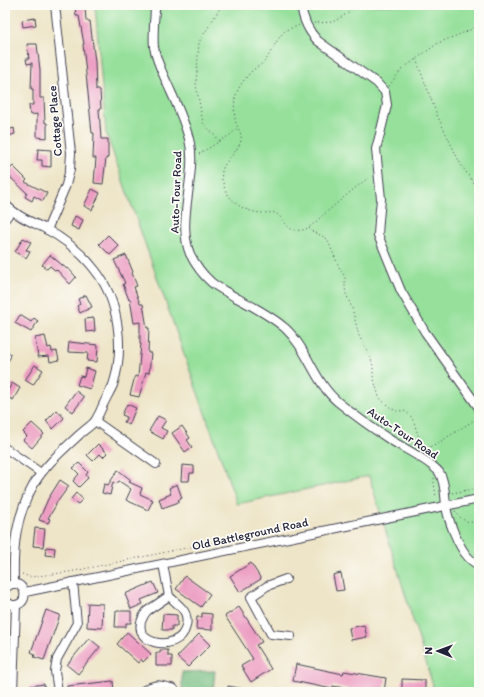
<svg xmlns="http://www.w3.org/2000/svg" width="484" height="697" viewBox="0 0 484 697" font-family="Itim,sans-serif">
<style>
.green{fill:#96e09b;stroke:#5c816b}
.forest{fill:#78be83;stroke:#4d705f}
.building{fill:#ec9bc1}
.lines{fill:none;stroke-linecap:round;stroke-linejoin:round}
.minor-casing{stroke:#413f50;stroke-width:10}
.path{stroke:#413f50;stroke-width:1;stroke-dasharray:1 3;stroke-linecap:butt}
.minor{stroke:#fff;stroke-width:8}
.labels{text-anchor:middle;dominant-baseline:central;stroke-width:3.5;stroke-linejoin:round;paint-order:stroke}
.street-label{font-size:12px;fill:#22223b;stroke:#fdfcf7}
</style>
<rect width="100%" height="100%" fill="#fdfcf7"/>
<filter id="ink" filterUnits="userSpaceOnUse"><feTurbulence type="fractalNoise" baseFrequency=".025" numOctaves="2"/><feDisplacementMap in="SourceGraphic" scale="8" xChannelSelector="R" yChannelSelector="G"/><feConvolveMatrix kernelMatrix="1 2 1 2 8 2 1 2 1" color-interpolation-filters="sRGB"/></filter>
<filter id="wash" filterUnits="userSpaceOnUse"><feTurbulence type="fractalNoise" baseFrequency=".012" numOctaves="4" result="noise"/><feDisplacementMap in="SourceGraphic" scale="16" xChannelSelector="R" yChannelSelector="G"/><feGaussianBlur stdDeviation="0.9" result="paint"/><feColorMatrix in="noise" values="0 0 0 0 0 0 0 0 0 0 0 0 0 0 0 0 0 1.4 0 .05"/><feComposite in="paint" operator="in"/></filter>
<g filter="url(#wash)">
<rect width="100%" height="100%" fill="#eee5c8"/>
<path class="green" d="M95 5H479V692H435L369 476 237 504 106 133Z"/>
<path class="forest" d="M215 671 213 692H182V672Z"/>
<g id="blocks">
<g class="building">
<path d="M75 5H85L86 21H90L95 62 96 90H100L101 109H99L101 139H108V158H106L103 184 94 183 96 158H93L94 133H92L83 44H84L79 16H76Z"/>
<path d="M35 18 36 25 23 27 22 20Z"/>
<path d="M27 44H37L40 70V98H44L45 123H47V138L37 137V114L30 115 29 105H33V89H31L32 63 27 64 26 59H29Z"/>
<path d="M14 128 15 134 5 137V131Z"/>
<path d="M38 149 51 150V167L42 166V160H37Z"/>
<path d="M13 166 27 180 25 182 47 193 43 201 34 196 32 201 25 197 27 193 10 177 5 182V174Z"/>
<path d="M92 189 100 193 92 210 84 206Z"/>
<path d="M75 216 83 220 79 230 71 226Z"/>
<path d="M108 235 119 246 110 255 99 244Z"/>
<path d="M23 238 31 242 26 250 30 251 26 258 15 252Z"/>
<path d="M50 255 67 269 68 268 76 277 70 284 57 270 56 271 50 266 47 269 42 265Z"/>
<path d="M126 255 133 272 132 273 137 286 134 287 140 304H143L147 328H149L148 353H151L149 373 146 372 139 397 130 395 135 376 138 377 141 344H140V322L134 323 130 299 129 300 123 284 125 283 114 260Z"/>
<path d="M86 295 92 307 80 313 77 306 80 304 78 299Z"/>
<path d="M20 315 31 322 34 318 38 321 31 332 15 323Z"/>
<path d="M94 318 95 331 86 332 85 319Z"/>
<path d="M45 336 48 348 51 347 52 352 57 351 59 360 50 362 49 356 38 357 35 338Z"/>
<path d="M69 342 98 345 97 362 87 361 88 353 68 352Z"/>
<path d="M35 365 43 370 33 385 25 380Z"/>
<path d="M86 368 95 371 90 389 77 385 80 376 84 377Z"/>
<path d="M12 383 20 388 13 400 5 396Z"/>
<path d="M76 391 84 397 73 412 65 406Z"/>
<path d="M127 404 136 408 129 425 124 422 127 417 122 415Z"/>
<path d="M57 410 64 418 53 429 46 421Z"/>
<path d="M158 416 166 420 161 428 167 431 163 439 149 431Z"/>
<path d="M32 423 44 434 32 448 23 440 27 436 23 432Z"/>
<path d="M182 426 190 438 187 440 192 447 185 452 172 433Z"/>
<path d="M98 444 107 453 103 457 100 454 93 461 87 455Z"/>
<path d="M79 463 88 472 86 475 88 478 79 487 73 481 79 474 73 468Z"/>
<path d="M182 465 194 466V473H190L189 481H181Z"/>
<path d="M118 470 131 480 129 482 142 488 140 494 153 500 148 510 126 500 131 489 119 481 116 484 113 482 110 495 102 493 104 484 108 485Z"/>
<path d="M60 480 69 486 58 501H57L55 507 48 518 50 519 48 523 39 520 48 499Z"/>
<path d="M177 484 182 498 178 500 179 502 162 508 159 499 171 494 169 488Z"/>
<path d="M76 493 83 499 78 504 71 499Z"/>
<path d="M35 528 45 529 43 547 33 546Z"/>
<path d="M46 547 55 548 54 556 45 555Z"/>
<path d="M251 563 261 579 240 592 230 576Z"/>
<path d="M341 573 344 590 336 591 333 575Z"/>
<path d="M185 576 210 594 201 607 176 589Z"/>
<path d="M153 582 158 593 141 600 143 604 131 609 125 594Z"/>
<path d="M88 603 103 604 102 628 87 627Z"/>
<path d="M239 607 262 642 256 645 271 669 251 682 241 666 253 659 225 616Z"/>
<path d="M46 610 60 615 44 660 34 657 35 654 31 652Z"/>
<path d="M116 611H131V623H126V627H115Z"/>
<path d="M202 613 212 614V630L196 629 197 617H202Z"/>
<path d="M163 614 177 615V626H172V630H162Z"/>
<path d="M364 625 367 637 351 640 349 628Z"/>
<path d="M127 632 151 654 143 662 141 659 138 663 117 644Z"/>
<path d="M199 634 210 645 188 667 177 657Z"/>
<path d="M89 638 100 647 78 674 67 665Z"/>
<path d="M160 650H168V656H172V666H156V653H160Z"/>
<path d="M296 664 343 674 344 671 386 678 384 692H367L333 686 332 689 293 681Z"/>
<path d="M402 679 425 680V692H402Z"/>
<path d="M113 681 114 692H68L67 686Z"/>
<path d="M44 684 45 692H30V686Z"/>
<path d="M228 686 245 689V692H227Z"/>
</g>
</g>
</g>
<g filter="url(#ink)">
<use href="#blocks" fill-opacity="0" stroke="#413f50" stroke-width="1"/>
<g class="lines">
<g class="minor-casing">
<g id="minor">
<path d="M156 5C154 11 155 17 154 22 154 31 153 39 154 47 156 60 162 72 167 83 175 101 184 119 189 139 198 174 176 220 190 254 195 264 202 274 211 282 218 288 227 292 235 297 252 306 270 315 285 328 308 349 314 382 338 402 354 415 372 428 389 439 403 448 429 460 439 472 445 481 445 496 446 506 448 520 458 546 468 557 471 561 476 563 479 566"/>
<path d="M301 5C303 20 308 31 318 41L377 83 385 92 387 105 380 134 376 149 381 199 379 220 378 235 401 291 425 332 479 408"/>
<path d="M5 204C16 216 32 222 46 229 64 239 82 253 95 270 119 300 125 349 113 385 110 392 106 398 103 405 101 410 98 416 95 421 91 426 84 430 79 435 63 450 45 465 34 484 15 518 13 546 14 584"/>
<path d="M5 219 11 211"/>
<path d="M47 230 66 185 70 169 71 153 55 5"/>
<path d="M5 357 6 356"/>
<path d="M95 421 156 464"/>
<path d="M5 448 41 473"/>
<path d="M163 564 169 596 147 611C121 644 180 656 186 626 187 622 187 615 184 611 182 607 173 600 169 596"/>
<path d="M286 579 267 586 251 597 271 634 291 636"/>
<path d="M5 589C20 572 34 601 16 605 11 606 8 603 5 600"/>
<path d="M25 592 479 499"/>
<path d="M13 692 16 605"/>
<path d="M58 692 55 671 57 659 77 623 73 582"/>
<path d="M141 692C156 683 158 684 174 689"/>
</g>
</g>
<g class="path">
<path d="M314 23 333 22 348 13 351 5"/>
<path d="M299 25C295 28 288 28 285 31 276 39 272 52 265 61 261 65 257 67 253 70 245 78 237 88 235 99 234 106 234 116 236 123 238 129 242 133 241 140 239 150 229 157 224 166 221 171 221 177 223 183 227 199 240 209 255 212 262 214 269 212 276 213 283 218 286 228 294 230 298 231 303 230 306 229 312 226 318 220 323 215 339 202 354 188 371 176"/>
<path d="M416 59 437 115 461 165 479 190"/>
<path d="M389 86 401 70 438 43 468 31 479 25"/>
<path d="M220 141 203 123 196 85 199 42 222 5"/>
<path d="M199 154 230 135 238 128"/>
<path d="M309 228C313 234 321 234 327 239L340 269 345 277V288L346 294 352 308 359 336 366 348 372 362 373 366V376L379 397C382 401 392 410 397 411 400 411 403 410 406 412 414 417 415 427 418 435 420 440 422 445 424 450L443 440 479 417"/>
<path d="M434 478V483L436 497"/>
<path d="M452 493 479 488"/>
<path d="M455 511C462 521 467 523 479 522"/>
<path d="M22 574 30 577 69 572 303 524"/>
</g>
<use href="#minor" class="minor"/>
</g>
</g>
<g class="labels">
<g class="street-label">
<text transform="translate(55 121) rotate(-95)">Cottage Place</text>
<text transform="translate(176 192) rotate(-88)">Auto-Tour Road</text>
<text transform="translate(403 433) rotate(34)">Auto-Tour Road</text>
<text transform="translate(250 534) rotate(-12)">Old Battleground Road</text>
</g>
</g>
<rect width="484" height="697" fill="none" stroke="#fdfcf7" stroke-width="20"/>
<g transform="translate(438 651) rotate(271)" stroke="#fdfcf7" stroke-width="3" paint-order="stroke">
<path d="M0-3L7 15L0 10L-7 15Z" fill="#22223b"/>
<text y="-6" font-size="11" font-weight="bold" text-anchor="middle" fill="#22223b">N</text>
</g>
</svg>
